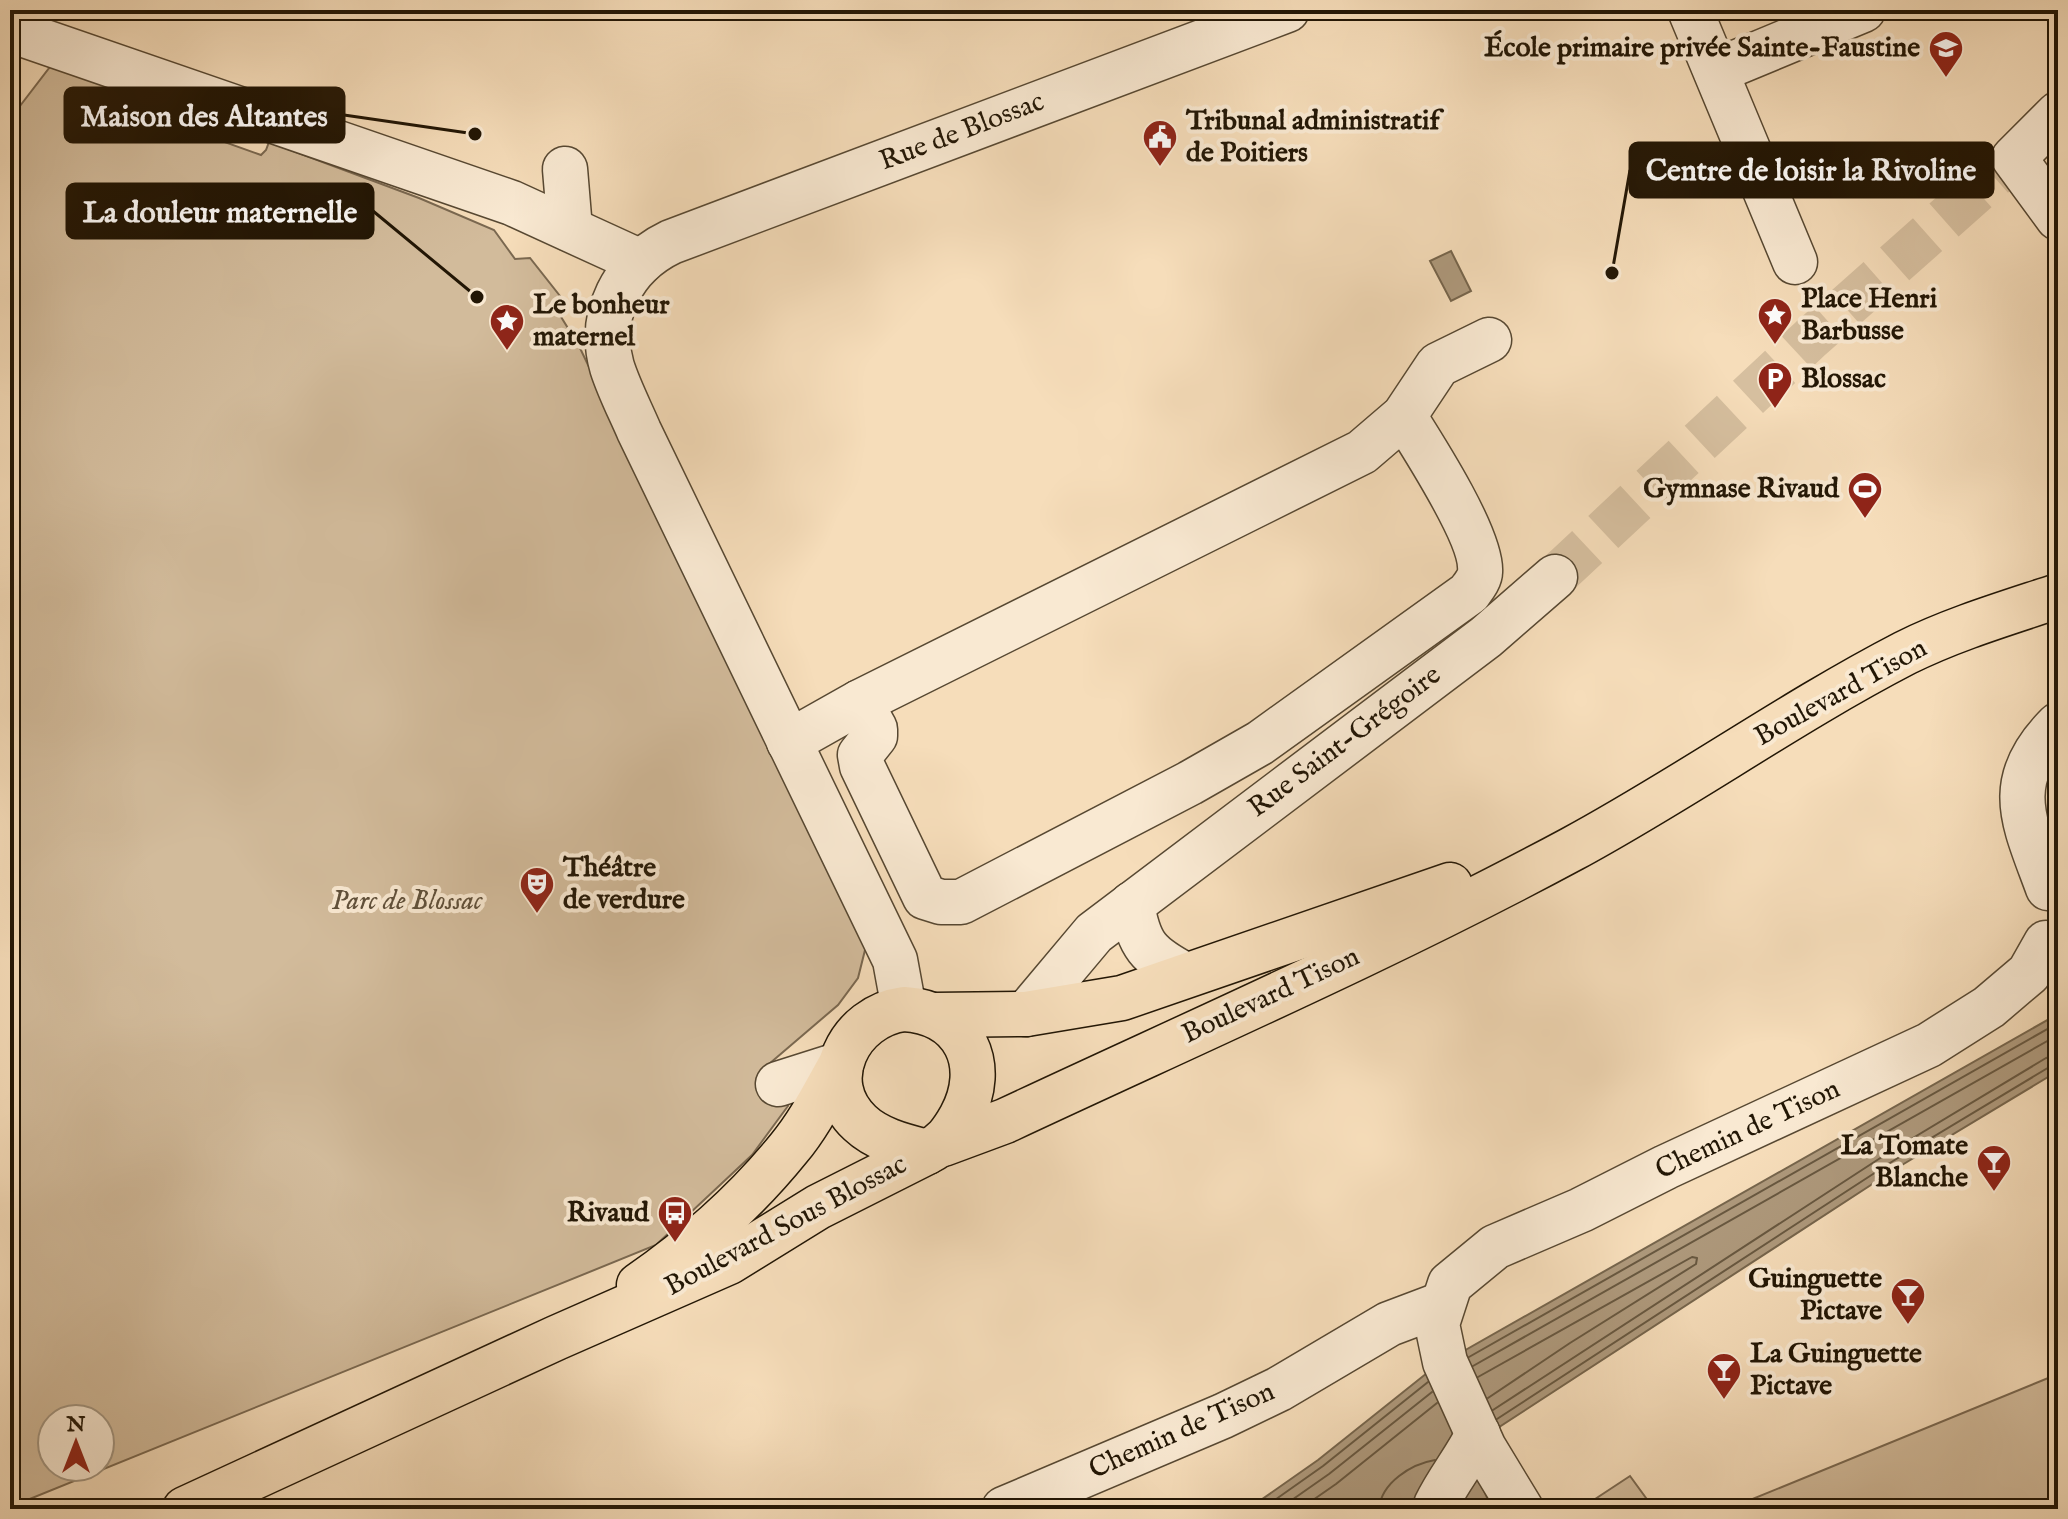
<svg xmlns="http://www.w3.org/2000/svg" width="2068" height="1519" viewBox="0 0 2068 1519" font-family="'IM FELL English',serif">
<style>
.green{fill:#d2bb9b;stroke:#7a6850;stroke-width:2;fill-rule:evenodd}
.water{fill:#ae997c;stroke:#76654c;stroke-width:2}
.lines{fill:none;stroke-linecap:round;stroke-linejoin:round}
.shore{stroke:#685840;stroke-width:2}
.minor-tunnel{stroke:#d6bf9f;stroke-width:44;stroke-dasharray:44 22;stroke-linecap:butt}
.minor-casing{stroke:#574832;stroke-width:47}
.major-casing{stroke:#221605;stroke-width:47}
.minor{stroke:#f9e9d2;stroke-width:44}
.major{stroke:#f6ddba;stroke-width:44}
.labels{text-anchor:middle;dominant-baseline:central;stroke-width:8;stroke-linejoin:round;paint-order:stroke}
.poi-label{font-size:28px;font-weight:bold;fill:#221605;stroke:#f9e9d2;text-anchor:start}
.street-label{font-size:28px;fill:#221605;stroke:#f9e9d2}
.park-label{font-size:28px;font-style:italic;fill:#60503a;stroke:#f9e9d2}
.leader{fill:none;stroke:#221605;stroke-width:3}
.callout-dot{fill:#221605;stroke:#f9e9d2;stroke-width:3}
.callout{fill:#221605;stroke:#221605;stroke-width:3}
.callout-label{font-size:30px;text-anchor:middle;font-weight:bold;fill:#fff}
</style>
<rect width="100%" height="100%" fill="#f6ddba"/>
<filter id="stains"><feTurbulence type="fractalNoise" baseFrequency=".0025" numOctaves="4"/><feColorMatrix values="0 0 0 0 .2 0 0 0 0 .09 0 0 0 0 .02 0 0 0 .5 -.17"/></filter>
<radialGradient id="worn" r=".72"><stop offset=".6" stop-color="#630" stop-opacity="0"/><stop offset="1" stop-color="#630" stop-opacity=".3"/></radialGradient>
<g class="green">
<path d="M53 63 127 88 123 96 125 102 135 110 261 155 266 150 269 142 419 198 494 230 515 259 530 258 560 296 558 312 579 346 866 946 858 978 838 1005 769 1064 788 1106 752 1155 656 1245 10 1507V119ZM52 1419H100V1467H52Z"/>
<path d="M2058 1374V1509H1728Z"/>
<path d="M1630 1476 1654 1509H1580Z"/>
</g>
<g class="water">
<path d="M1451 251 1471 291 1451 301 1430 261Z"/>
<path d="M2058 1014V1071L1897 1168 1487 1435 1472 1463 1492 1509H1459L1445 1494 1436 1489 1404 1509H1248L1318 1460 1432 1369Z"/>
</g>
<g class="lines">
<g class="shore">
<path d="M1469 1357 2058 1023"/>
<path d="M1473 1366 2058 1035"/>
<path d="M1478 1377 1692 1257 1697 1258 1696 1264 1570 1343 1488 1398"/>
<path d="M1493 1410 1888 1153 2046 1058 2058 1055"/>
<path d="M1497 1419 1893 1161 2051 1066 2058 1065"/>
<path d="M1262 1509 1323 1466 1428 1382"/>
<path d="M1279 1509 1329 1474 1432 1392"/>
<path d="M1300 1509 1336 1484 1437 1403"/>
<path d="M1379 1509C1381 1483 1411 1464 1435 1460"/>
</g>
<path class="minor-tunnel" d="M1555 577 1811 338 2014 158"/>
<g class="minor-casing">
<g id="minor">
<path d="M1690 10 1795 262"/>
<path d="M10 30 512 203 641 262"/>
<path d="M1716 71 1863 10"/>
<path d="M2058 114 2014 158 2058 218"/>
<path d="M565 169 570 229"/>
<path d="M860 702 875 729V736L860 755 862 766 925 897 941 902H961L1190 783 1260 743 1469 593C1473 587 1480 579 1480 572 1483 539 1423 446 1404 416"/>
<path d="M789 742 860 702 1362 452 1404 416 1438 365 1489 340"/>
<path d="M2048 888C2024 822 2001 782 2058 725"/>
<path d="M1132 904C1139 946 1148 955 1185 975"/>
<path d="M904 1009 895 960 639 431C630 410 619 389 612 367 597 315 623 265 671 242L1287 10"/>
<path d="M1026 1014 1094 933 1486 637 1555 577"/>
<path d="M778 1084 841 1064"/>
<path d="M1436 1505C1448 1480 1466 1459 1478 1434"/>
<path d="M1004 1509 1223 1416 1279 1389 1389 1324 1442 1304"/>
<path d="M1521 1509 1484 1448 1445 1362 1437 1324 1450 1284 1495 1247 1581 1210 1666 1167 1929 1045 1989 1007 2029 973 2046 943"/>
</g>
</g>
<g class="major-casing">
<g id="major">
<path d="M904 1009C965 1013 989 1065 961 1117 952 1133 944 1144 927 1152 904 1146 878 1140 860 1123 816 1082 849 1016 904 1009Z"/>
<path d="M935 1015 1026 1014 1122 998 1450 885"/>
<path d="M943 1144 1005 1121C1195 1032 1388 948 1572 849 1685 788 1791 712 1905 653 1953 629 2007 613 2058 596"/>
<path d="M639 1285C694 1247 747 1200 789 1148 810 1123 825 1092 841 1064"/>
<path d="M185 1509 556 1338 729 1262 818 1207 927 1152"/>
</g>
</g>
<use href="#minor" class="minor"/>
<use href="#major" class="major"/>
</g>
<defs>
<g id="school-pin" transform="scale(1.8)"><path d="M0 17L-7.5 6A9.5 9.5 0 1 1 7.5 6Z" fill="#8f2418" stroke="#f9e9d2"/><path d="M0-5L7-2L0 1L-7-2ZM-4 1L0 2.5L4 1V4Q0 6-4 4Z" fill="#fff"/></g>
<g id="civic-pin" transform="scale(1.8)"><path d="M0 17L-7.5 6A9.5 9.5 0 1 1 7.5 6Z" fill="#8f2418" stroke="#f9e9d2"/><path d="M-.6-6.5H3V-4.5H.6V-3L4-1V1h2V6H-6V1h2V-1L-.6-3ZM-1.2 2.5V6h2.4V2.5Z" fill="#fff"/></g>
<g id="sight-pin" transform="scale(1.8)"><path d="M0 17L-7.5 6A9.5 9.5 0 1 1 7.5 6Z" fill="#8f2418" stroke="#f9e9d2"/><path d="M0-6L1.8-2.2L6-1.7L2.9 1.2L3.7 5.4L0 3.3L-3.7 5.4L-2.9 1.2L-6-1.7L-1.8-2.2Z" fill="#fff"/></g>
<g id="parking-pin" transform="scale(1.8)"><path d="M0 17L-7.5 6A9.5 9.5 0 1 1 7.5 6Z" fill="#8f2418" stroke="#f9e9d2"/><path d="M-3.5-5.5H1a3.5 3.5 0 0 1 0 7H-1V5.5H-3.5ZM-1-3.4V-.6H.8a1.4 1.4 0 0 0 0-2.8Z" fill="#fff"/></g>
<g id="stadium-pin" transform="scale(1.8)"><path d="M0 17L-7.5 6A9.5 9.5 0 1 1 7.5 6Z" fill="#8f2418" stroke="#f9e9d2"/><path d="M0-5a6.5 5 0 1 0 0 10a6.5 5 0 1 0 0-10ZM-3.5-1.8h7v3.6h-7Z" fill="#fff"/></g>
<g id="theatre-pin" transform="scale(1.8)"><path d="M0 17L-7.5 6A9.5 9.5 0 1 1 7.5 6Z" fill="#8f2418" stroke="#f9e9d2"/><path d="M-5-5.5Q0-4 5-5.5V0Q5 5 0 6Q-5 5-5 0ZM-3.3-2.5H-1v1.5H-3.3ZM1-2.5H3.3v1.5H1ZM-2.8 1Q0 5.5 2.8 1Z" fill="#fff"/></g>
<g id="bar-pin" transform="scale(1.8)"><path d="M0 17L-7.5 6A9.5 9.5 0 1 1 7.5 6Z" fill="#8f2418" stroke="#f9e9d2"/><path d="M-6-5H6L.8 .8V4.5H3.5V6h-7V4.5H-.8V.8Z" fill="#fff"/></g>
<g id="bus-pin" transform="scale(1.8)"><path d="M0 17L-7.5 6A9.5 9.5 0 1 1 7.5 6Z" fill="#8f2418" stroke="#f9e9d2"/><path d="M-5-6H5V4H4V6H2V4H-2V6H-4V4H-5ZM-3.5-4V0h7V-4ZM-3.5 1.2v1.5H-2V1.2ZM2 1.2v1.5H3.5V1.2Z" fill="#fff"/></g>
</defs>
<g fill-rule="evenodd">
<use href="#school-pin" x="1946" y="48"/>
<use href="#civic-pin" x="1160" y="137"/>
<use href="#sight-pin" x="1775" y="315"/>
<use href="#sight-pin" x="507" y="321"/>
<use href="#parking-pin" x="1775" y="379"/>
<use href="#stadium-pin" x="1865" y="489"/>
<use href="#theatre-pin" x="537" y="884"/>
<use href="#bar-pin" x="1994" y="1162"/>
<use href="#bus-pin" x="675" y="1213"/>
<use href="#bar-pin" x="1908" y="1295"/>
<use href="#bar-pin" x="1724" y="1370"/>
</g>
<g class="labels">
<g class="poi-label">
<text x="1920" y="48" text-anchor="end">École primaire privée Sainte-Faustine</text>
<text x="1186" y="121">Tribunal administratif<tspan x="1186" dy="32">de Poitiers</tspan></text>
<text x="1801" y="299">Place Henri<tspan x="1801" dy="32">Barbusse</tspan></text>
<text x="533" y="305">Le bonheur<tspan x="533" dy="32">maternel</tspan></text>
<text x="1801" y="379">Blossac</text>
<text x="1839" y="489" text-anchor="end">Gymnase Rivaud</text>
<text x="563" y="868">Théâtre<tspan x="563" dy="32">de verdure</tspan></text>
<text x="1968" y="1146" text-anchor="end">La Tomate<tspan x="1968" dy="32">Blanche</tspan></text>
<text x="649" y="1213" text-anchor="end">Rivaud</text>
<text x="1882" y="1279" text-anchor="end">Guinguette<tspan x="1882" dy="32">Pictave</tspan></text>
<text x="1750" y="1354">La Guinguette<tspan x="1750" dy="32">Pictave</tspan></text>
</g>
<g class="street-label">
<text transform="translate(962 132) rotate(-21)">Rue de Blossac</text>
<text transform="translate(1841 693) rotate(-29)">Boulevard Tison</text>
<text transform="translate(1345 742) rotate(-37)">Rue Saint-Grégoire</text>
<text transform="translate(1271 996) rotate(-25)">Boulevard Tison</text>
<text transform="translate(1748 1130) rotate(-25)">Chemin de Tison</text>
<text transform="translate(786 1226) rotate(-28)">Boulevard Sous Blossac</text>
<text transform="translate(1182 1431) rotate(-24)">Chemin de Tison</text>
</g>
<g class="park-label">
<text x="407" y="901">Parc de Blossac</text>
</g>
</g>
<path class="leader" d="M475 134L344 115M1612 273L1630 170M477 297L373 211"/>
<g class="callout-dot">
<circle cx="475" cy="134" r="8"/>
<circle cx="1612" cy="273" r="8"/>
<circle cx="477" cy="297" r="8"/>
</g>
<g class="callout">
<rect x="65" y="88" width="279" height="54" rx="8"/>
<rect x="1630" y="143" width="363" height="54" rx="8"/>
<rect x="67" y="184" width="306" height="54" rx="8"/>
</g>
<g class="callout-label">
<text x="204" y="126">Maison des Altantes</text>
<text x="1811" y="180">Centre de loisir la Rivoline</text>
<text x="220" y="222">La douleur maternelle</text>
</g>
<rect width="2068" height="1519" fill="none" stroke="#f6ddba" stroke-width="40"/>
<rect x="12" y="12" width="2044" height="1495" fill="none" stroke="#221605" stroke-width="4"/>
<rect x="20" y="20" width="2028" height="1479" fill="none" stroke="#221605" stroke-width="2"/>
<g transform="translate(76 1443)"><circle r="38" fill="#f9e9d2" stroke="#a39580" stroke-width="2"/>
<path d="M0-6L14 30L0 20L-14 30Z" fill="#8f2418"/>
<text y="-12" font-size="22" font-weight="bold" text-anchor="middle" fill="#221605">N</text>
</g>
<rect width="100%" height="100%" filter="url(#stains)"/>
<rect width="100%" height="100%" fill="url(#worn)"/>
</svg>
